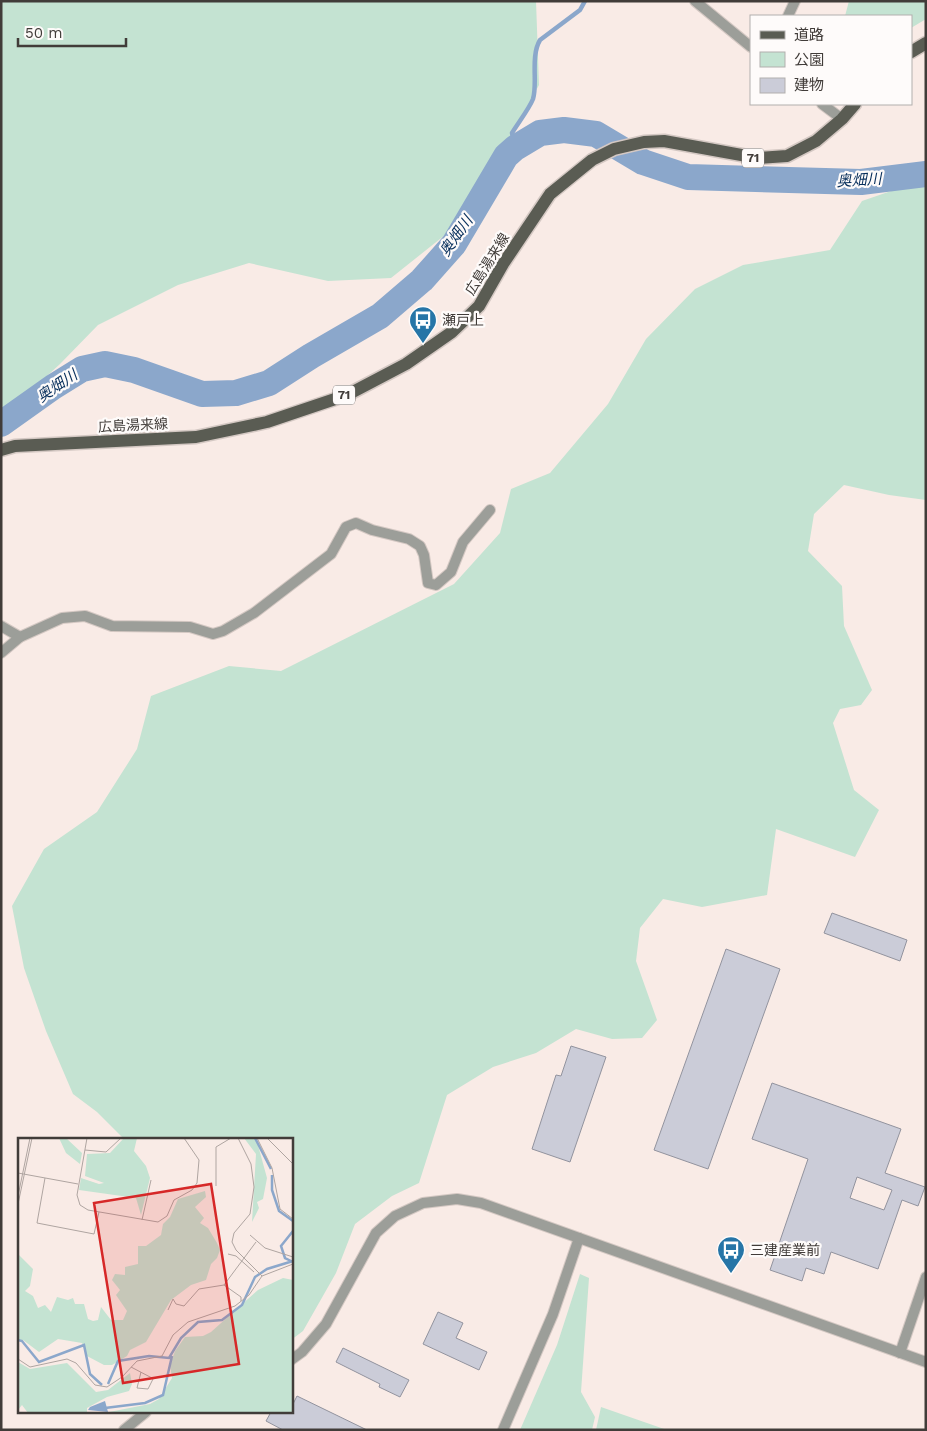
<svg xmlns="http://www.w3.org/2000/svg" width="927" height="1431" viewBox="0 0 927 1431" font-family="'Work Sans','Noto Sans JP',sans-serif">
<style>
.green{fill:#c4e3d2}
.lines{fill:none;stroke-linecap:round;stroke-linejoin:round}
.stream{stroke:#8ba7cb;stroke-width:4.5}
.river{stroke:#8ba7cb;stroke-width:26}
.building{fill:#cbccd8;stroke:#92939e;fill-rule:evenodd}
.minor-casing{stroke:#d4c8c3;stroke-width:12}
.tertiary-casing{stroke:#d4c8c3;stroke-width:12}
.primary-casing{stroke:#d4c8c3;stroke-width:15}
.minor{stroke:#9c9e99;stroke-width:10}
.tertiary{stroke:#9c9e99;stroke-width:10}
.primary{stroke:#5a5c53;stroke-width:12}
.labels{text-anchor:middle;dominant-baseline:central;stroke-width:4.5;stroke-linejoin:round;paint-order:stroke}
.shield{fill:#fefbfa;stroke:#7a7573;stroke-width:1}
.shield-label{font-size:12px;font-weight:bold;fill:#413c39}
.street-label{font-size:14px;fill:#413c39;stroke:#fefbfa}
.poi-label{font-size:14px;fill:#413c39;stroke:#fefbfa;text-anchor:start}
.water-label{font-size:15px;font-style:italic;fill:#062e5b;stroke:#fefbfa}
.inset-river{fill:none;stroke:#8ba7cb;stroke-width:2.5}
.inset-road{fill:none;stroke:#afa5a1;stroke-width:1}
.view{fill:#d62828;fill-opacity:0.15;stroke:#d62828;stroke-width:2.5}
.inset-edge{fill:none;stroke:#413c39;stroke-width:2.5}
</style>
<rect width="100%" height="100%" fill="#f9ebe6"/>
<g class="green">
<path d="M1 1H536L539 85 485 185 445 235 391 278 328 281 249 263 178 285 98 325 60 364 1 418Z"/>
<path d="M849 1H926V19L911 28V16H845Z"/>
<path d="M926 179V500L889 495 844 485 814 514 808 551 842 586 844 626 872 690 861 705 840 709 833 723 854 790 879 810 855 857 776 829 767 895 702 907 663 899 640 928 636 961 657 1020 642 1038 612 1039 576 1029 536 1053 493 1067 447 1095 419 1183 392 1196 355 1224 336 1273 303 1331 291 1340V1140H125L97 1112 73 1094 46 1031 24 968 12 906 44 849 97 812 137 749 151 696 229 666 281 671 454 584 500 533 511 489 550 473 608 404 646 339 695 289 743 265 830 250 862 201Z"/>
<path d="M580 1274 589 1278 581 1392 595 1417 592 1430H520L557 1345Z"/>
<path d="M601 1407 667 1430H596Z"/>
</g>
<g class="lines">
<path class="stream" d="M515 148 512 133C518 123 529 109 533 99 538 83 530 57 540 40L580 10 585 1"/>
<path class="river" d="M1 424 53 387 82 369 105 364 134 370 202 394 236 393 269 383 311 356 380 316 422 280 454 244 506 156 515 148 540 133 564 130 596 134 643 162 688 177 861 182 926 174"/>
</g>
<g class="building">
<path d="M832 913 907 940 900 961 824 933Z"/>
<path d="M726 949 780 969 708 1169 654 1150Z"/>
<path d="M571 1046 606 1057 570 1162 532 1149 556 1075 561 1076Z"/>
<path d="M772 1083 901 1129 885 1173 925 1187 918 1206 902 1200 878 1269 831 1252 824 1274 806 1268 802 1281 770 1270 808 1159 752 1139ZM857 1177 892 1190 884 1210 850 1198Z"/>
<path d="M438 1312 463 1323 456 1338 487 1352 479 1370 423 1344Z"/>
<path d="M343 1348 409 1380 400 1397 379 1387 380 1384 336 1362Z"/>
<path d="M297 1396 367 1430H283L266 1421 271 1412H291V1408Z"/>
</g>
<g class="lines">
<g class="minor-casing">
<g id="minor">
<path d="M695 1 751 47"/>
<path d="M788 16 795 1"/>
<path d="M822 104 842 119"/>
<path d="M1 626 20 637"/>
<path d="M1 653 20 637 62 618 85 616 112 626 190 627 213 634 223 631 254 613 331 554 346 527 356 523 372 530 409 539 420 546 424 555 428 583 436 585 451 572 463 542 490 510"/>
<path d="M900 1353 926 1277"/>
<path d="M503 1430 553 1314 579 1238"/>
</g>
</g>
<g class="tertiary-casing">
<g id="tertiary">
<path d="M291 1360 302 1352 326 1324 376 1233 395 1216 423 1203 457 1199 481 1203 926 1362"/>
<path d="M124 1430 146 1412"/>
</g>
</g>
<g class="primary-casing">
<g id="primary">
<path d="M911 52 926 43"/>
<path d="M1 450 15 446 196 437 267 422 347 395 406 364 452 332 479 306 503 264 550 194 592 160 614 149 644 142 664 141 758 158 787 156 816 141 842 119 855 104"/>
</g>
</g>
<use href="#minor" class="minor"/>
<use href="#tertiary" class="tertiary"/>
<use href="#primary" class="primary"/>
</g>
<defs>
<g id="bus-pin" transform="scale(1.4375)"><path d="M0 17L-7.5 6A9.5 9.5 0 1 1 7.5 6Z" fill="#2675a7" stroke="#fefbfa"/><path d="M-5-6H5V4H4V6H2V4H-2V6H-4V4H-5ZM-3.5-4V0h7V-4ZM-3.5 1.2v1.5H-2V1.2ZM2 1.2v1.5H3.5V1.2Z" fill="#fff"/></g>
</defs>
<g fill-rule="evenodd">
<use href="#bus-pin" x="423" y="320"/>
<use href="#bus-pin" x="731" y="1250"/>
</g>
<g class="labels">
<g class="shield">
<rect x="742" y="148.5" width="22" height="19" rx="4"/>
<rect x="333" y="385.5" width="22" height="19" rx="4"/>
</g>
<g class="shield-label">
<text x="753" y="158">71</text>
<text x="344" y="395">71</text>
</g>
<g class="street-label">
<text transform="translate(487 264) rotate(-58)">広島湯来線</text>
<text transform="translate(133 425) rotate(-3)">広島湯来線</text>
</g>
<g class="poi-label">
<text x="442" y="320">瀬戸上</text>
<text x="750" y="1250">三建産業前</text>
</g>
<g class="water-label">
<text transform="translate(859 180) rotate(-3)">奥畑川</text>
<text transform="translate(456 236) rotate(-55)">奥畑川</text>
<text transform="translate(57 386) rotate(-34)">奥畑川</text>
</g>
</g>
<g transform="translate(18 1138)">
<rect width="275" height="275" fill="#f9ebe6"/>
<path d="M41 0H48L64 15 62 26 48 15ZM106 0H119L116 13 128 28 132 40 123 77 118 60 61 52 63 40 81 46 86 45 67 38 69 16 92 15ZM226 0H238L249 40 245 61 239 64 241 70 234 84 238 16ZM187 53 188 59 177 69 186 80 182 85 190 90 199 105 202 112 199 120 193 126 188 142 173 147 153 162 128 204 112 212 109 218 94 227H86L69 218 64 205 40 201 21 214 5 202 0 203V116L15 131 12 148 7 153 15 158 20 170 27 167 33 174 39 159 50 162 55 160 57 166H66L70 181 75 183 80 182 83 169 93 182H105L109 173 98 157 102 152 94 142 97 136 107 137V129L120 126V108H128L143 97 145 86 152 79 160 61ZM265 140 275 142V275H86L132 266 141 261 154 240 152 227 157 213 167 199 185 198 193 194 240 152ZM0 224 12 231 49 225 78 254 90 252 112 235 114 246 111 253 89 259 69 270V275H10L4 267 0 272Z" fill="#c4e3d2"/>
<path d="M87 263 90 274 70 272 72 269Z" fill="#8ba7cb"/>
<path class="inset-river" d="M237 0 253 31M254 37V52L261 73 275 83M273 123 267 120 263 108 275 93M0 202 4 203 21 224 66 207 72 236 84 247M90 246 100 223 131 218 151 220 163 200 180 184 204 182 224 167 237 139 249 131 275 123M87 270 127 265 145 257 154 218"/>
<path class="inset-road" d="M69 0 59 57 62 67 70 72 140 84 149 78 156 62 174 52 179 45 181 22 166 0M220 0 233 26 236 49 232 76 216 95 214 104 218 112 244 138M239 0 254 30 262 71 275 81M249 0 275 26M67 12 88 14 103 0M0 35 60 46M27 40 19 85 76 96 81 74M198 48V9L213 0M0 58 12 0M0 66 14 0M124 82 133 42M232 97 247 110 275 119M210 116 218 118 236 134M206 147 223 159V163M150 172 155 161 158 166 166 168 181 151 206 147 238 104M0 221 12 229 49 221 58 225 77 247 89 249 104 239 119 223 144 218 155 197 170 184 217 168 231 157 244 138 275 126M113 229 134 240 135 241 130 251 119 250 123 234"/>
<path class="view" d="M193 46 221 226 105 245 76 65Z"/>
<rect width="275" height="275" class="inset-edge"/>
</g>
<rect width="927" height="1431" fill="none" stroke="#413c39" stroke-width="5"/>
<rect x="750" y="15" width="162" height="90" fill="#fefbfa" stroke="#b2afad"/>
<rect x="760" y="31" width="25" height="8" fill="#5a5c53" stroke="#b2afad"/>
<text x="794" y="40" font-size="15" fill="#413c39">道路</text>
<rect x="760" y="52" width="25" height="15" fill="#c4e3d2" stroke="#b2afad"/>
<text x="794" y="65" font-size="15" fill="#413c39">公園</text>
<rect x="760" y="78" width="25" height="15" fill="#cbccd8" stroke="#b2afad"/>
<text x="794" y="90" font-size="15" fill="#413c39">建物</text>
<path d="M18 38v8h108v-8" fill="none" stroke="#413c39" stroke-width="2.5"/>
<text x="25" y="38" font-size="15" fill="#413c39" stroke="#fefbfa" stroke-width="4" paint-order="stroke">50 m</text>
</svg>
